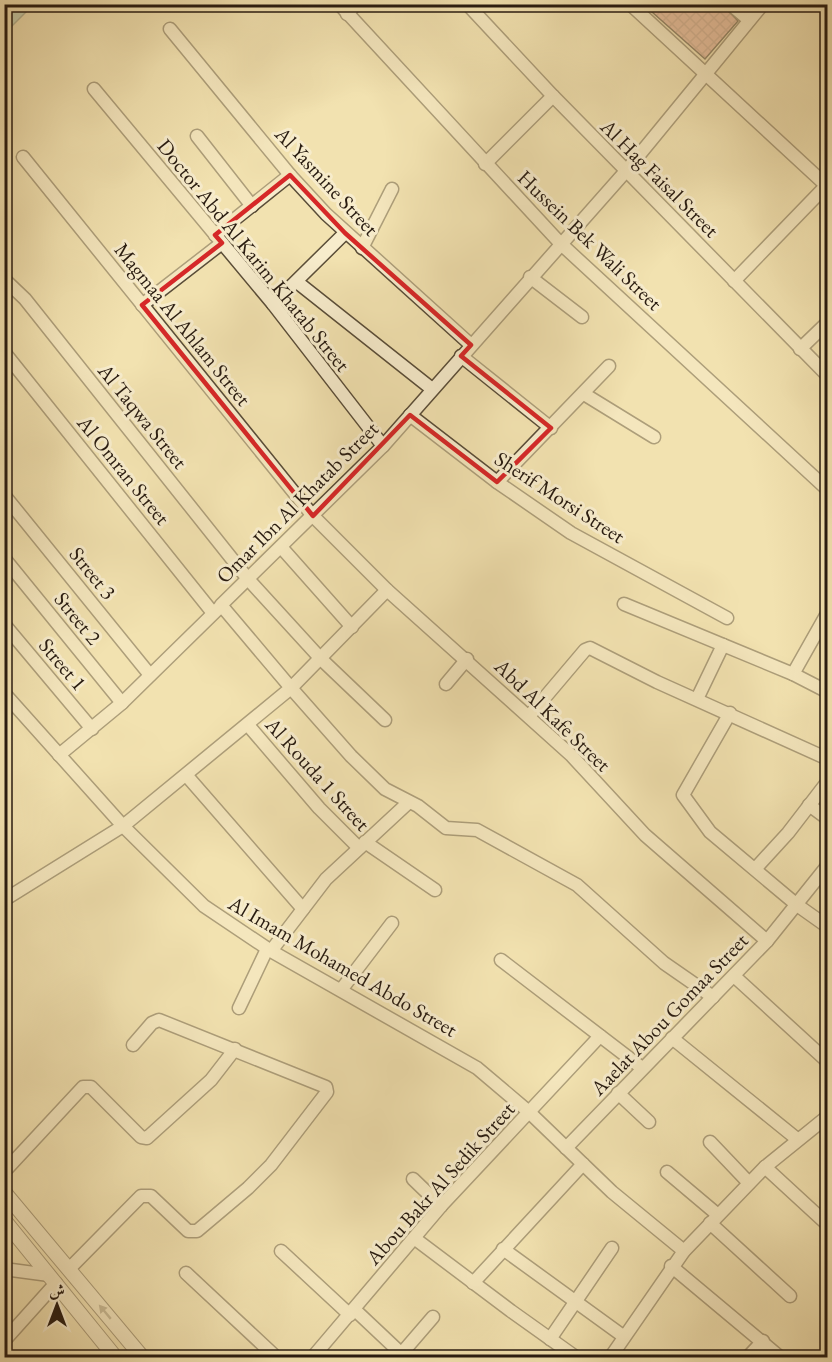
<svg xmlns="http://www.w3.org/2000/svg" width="832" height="1362" viewBox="0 0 832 1362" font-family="'EB Garamond',Amiri,serif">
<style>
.water{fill:#9bbeac;stroke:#6d7d6e;stroke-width:1.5}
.building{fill:url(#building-cross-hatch);stroke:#281b10;stroke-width:1.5}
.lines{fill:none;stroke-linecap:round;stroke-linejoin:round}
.minor-casing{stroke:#5a4d38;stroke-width:15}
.tertiary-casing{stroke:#5a4d38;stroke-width:16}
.minor{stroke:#f7eccc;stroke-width:12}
.tertiary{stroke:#f7eccc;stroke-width:14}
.oneway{fill:#9a8e77}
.marked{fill:none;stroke:#d62828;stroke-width:4.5;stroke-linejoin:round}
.labels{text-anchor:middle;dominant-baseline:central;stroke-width:6;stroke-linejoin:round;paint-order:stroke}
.street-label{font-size:21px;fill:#281b10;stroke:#f7eccc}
</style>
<defs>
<pattern id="building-cross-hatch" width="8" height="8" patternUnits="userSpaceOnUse" patternTransform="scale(1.5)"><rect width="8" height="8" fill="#de9c8a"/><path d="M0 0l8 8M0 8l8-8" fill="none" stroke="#b47e6f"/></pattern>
</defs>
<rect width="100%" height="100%" fill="#f2e2b0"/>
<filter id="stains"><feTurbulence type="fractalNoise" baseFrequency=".00333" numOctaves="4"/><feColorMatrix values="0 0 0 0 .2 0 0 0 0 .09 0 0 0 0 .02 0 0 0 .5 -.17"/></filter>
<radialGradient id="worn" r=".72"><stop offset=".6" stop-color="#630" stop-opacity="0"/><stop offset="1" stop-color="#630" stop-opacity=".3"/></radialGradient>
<path class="water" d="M5 4H33V5L5 33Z"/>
<path class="building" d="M643 4H722L738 21 705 59Z"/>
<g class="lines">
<g class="minor-casing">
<g id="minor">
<path d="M339 4 560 243 828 490"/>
<path d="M467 4 553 96 828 376"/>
<path d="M630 4 828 187"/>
<path d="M730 4 749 20"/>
<path d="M347 14 356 4"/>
<path d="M170 29 290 175 326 214 471 345"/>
<path d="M94 89 273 304 383 446"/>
<path d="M197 136 252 206"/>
<path d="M23 157 313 516 387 590 571 755 645 835 767 941"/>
<path d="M485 164 553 96"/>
<path d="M215 235 290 175"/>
<path d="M362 248 392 189"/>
<path d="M530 277 582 317"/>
<path d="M4 279 25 299 248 579 321 659 385 720"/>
<path d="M734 281 826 186"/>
<path d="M297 282 432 389"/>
<path d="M273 304 345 233"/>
<path d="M142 305 222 243"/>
<path d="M800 349 828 322"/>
<path d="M4 352 213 613"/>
<path d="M461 356 551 428"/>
<path d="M584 394 654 437"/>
<path d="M410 415 497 482 571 533 727 618"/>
<path d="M497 482 609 366"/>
<path d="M4 495 150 675"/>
<path d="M281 547 352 627"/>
<path d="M4 558 122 703"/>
<path d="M387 590 291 688 351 756 385 789 418 806 446 828 477 830 577 885 664 963 713 997"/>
<path d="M624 604 793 674 828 692"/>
<path d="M4 624 92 729"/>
<path d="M793 674 828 612"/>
<path d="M446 684 467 659"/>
<path d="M4 693 123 826 204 906 271 951 477 1068 529 1112 612 1192 684 1251"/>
<path d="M697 699 723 645"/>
<path d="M730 713 683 795 710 832 797 905 828 927"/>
<path d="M530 715 585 650 590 648 657 682 828 759"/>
<path d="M248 725 319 808 359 848"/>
<path d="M59 755 122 703 219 608"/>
<path d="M187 776 303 909"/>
<path d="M809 805 828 819"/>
<path d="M365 842 435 890"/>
<path d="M755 869 788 833 828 781"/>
<path d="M4 900 123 826 291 688 221 605 383 446 626 171 763 4"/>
<path d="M271 951 326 879 409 802"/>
<path d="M501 960 642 1068"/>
<path d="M734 976 828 1062"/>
<path d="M341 990 392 923"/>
<path d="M239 1008 267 949"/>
<path d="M672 1038 797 1139"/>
<path d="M618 1093 649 1122"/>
<path d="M710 1142 749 1183"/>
<path d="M566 1148 767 941 828 865"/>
<path d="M765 1167 828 1225"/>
<path d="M4 1172 83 1087H91L141 1137 147 1138 211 1080 235 1049"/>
<path d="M667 1172 718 1215"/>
<path d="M413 1179 441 1206"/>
<path d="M710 1223 790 1296"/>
<path d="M414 1238 511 1311 577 1358"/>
<path d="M503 1249 623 1336"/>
<path d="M281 1251 350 1315"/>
<path d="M671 1266 781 1358"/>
<path d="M4 1269 49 1275"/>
<path d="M69 1269 141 1196H151L188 1231H197L248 1188 271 1165 327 1092 326 1087 159 1020 152 1023 133 1045"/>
<path d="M186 1273 277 1358"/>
<path d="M473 1283 583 1164"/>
<path d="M354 1309 406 1358"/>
<path d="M550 1339 612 1248"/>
<path d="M4 1341 56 1283"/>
<path d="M402 1353 433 1317"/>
<path d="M312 1358 441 1206 600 1036"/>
<path d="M610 1358 684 1251 765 1167 828 1116"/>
<path d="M747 1358 763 1341"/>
</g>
</g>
<g class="tertiary-casing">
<g id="tertiary">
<path d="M4 1192 143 1358"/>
<path d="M4 1220 116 1358"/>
</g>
</g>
<use href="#minor" class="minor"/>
<use href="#tertiary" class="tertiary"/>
</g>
<defs><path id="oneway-solid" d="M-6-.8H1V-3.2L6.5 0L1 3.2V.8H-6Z" transform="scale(1.5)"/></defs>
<use class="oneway" href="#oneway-solid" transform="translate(105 1312) rotate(-130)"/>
<path d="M0 0H832V1362H0ZM290 175 345 233 471 345 461 356 551 428 497 482 410 415 313 516 142 305 222 243 215 235Z" fill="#f2e2b0" fill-opacity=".55" fill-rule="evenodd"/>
<path class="marked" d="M290 175 345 233 471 345 461 356 551 428 497 482 410 415 313 516 142 305 222 243 215 235Z"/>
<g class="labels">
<g class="street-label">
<text transform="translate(660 178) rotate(45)">Al Hag Faisal Street</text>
<text transform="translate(327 181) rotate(47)">Al Yasmine Street</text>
<text transform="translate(590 240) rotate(44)">Hussein Bek Wali Street</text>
<text transform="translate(254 255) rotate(51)">Doctor Abd Al Karim Khatab Street</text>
<text transform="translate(183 324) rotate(51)">Magmaa Al Ahlam Street</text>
<text transform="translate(143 416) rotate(51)">Al Taqwa Street</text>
<text transform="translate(124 470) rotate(51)">Al Omran Street</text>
<text transform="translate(560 497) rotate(33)">Sherif Morsi Street</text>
<text transform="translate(297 502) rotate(-45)">Omar Ibn Al Khatab Street</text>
<text transform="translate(93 573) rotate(51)">Street 3</text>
<text transform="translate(78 618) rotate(51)">Street 2</text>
<text transform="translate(63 664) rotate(50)">Street 1</text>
<text transform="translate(553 715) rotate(44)">Abd Al Kafe Street</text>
<text transform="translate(318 774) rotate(48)">Al Rouda 1 Street</text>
<text transform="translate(343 966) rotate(30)">Al Imam Mohamed Abdo Street</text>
<text transform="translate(669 1014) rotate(-46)">Aaelat Abou Gomaa Street</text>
<text transform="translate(440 1183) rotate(-48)">Abou Bakr Al Sedik Street</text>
</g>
</g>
<rect width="832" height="1362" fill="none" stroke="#f2e2b0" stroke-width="24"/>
<rect x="6" y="6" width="820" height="1350" fill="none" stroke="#281b10" stroke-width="3"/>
<rect x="12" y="12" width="808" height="1338" fill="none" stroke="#281b10" stroke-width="1.5"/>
<g transform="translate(57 1305)" stroke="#f7eccc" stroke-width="4.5" paint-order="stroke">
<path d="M0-4.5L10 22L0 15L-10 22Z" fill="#281b10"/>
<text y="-9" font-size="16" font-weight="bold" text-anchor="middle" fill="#281b10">ش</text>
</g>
<rect width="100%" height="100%" filter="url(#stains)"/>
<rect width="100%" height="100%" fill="url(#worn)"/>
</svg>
